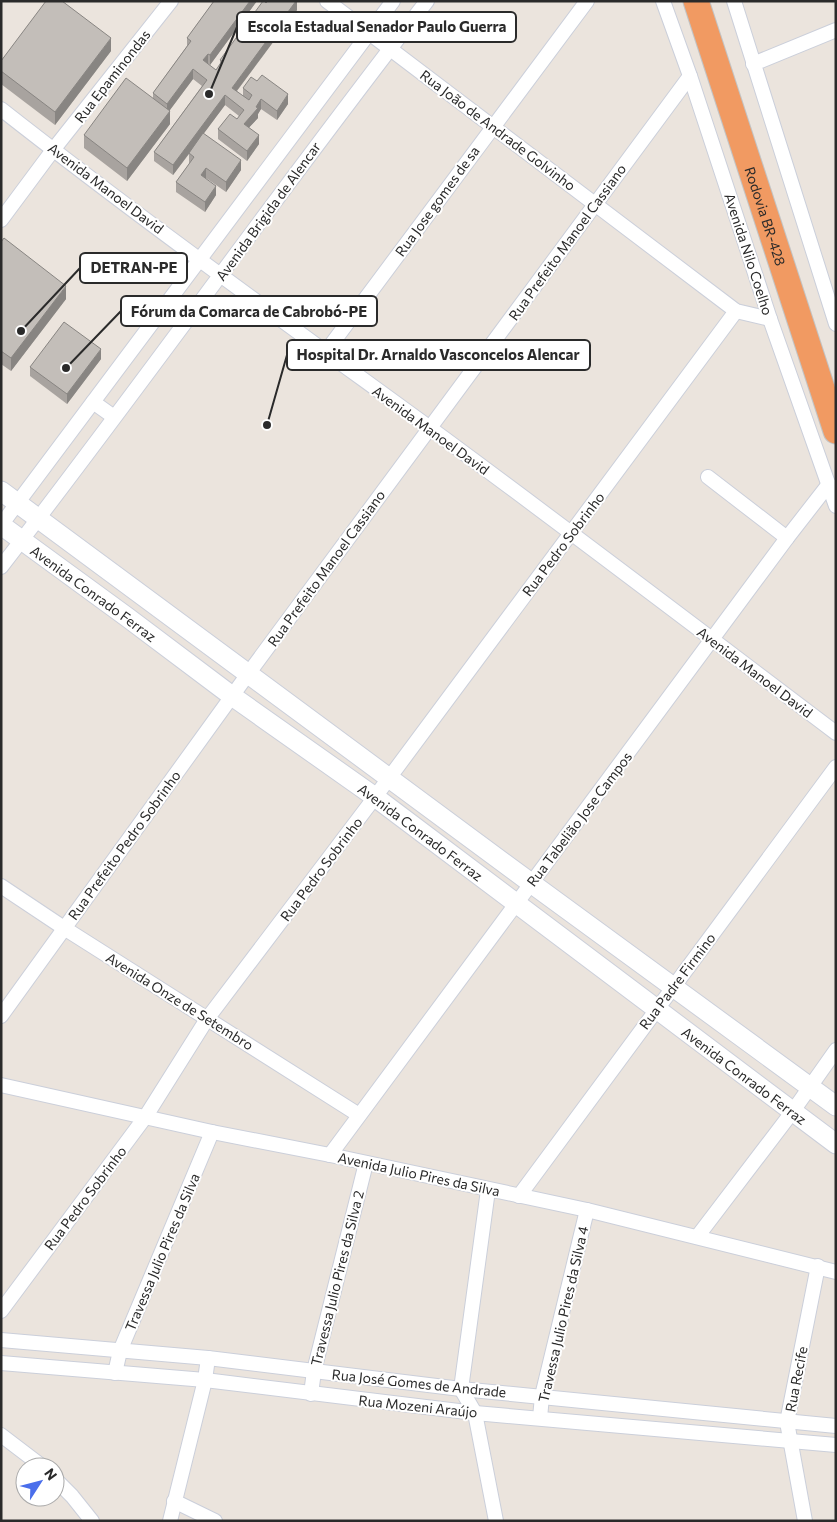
<svg xmlns="http://www.w3.org/2000/svg" width="837" height="1522" viewBox="0 0 837 1522" font-family="Commissioner,sans-serif">
<style>
.lines{fill:none;stroke-linecap:round;stroke-linejoin:round}
.street-casing{stroke:#cbcfda;stroke-width:16}
.secondary-casing{stroke:#cbcfda;stroke-width:21}
.highway-casing{stroke:#c3c3c3;stroke-width:27}
.street{stroke:#fff;stroke-width:14}
.secondary{stroke:#fff;stroke-width:19}
.highway{stroke:#f19a62;stroke-width:25}
.wall{fill:#a8a39f}
.shaded-wall{fill:#888582}
.building{fill:#c3beb9;stroke:#888582}
.labels{text-anchor:middle;dominant-baseline:central;stroke-width:4;stroke-linejoin:round;paint-order:stroke}
.street-label{font-size:14px;fill:#2a2a2a;stroke:#fff}
.leader{fill:none;stroke:#2a2a2a;stroke-width:2}
.callout-dot{fill:#2a2a2a;stroke:#fff;stroke-width:2}
.callout{fill:#fff;stroke:#2a2a2a;stroke-width:2}
.callout-label{font-size:15px;text-anchor:middle;font-weight:bold;fill:#2a2a2a}
</style>
<rect width="100%" height="100%" fill="#ebe4dd"/>
<g class="lines">
<g class="street-casing">
<g id="street">
<path d="M327 1 736 311 770 319"/>
<path d="M663 1 690 76 770 319 836 506"/>
<path d="M734 1 836 324"/>
<path d="M753 64 836 30"/>
<path d="M1 109C141 219 286 323 430 428 566 528 701 631 836 733"/>
<path d="M1 220 53 150 171 1"/>
<path d="M325 353 587 1"/>
<path d="M93 402 114 417"/>
<path d="M708 477 787 538"/>
<path d="M1 525 393 1"/>
<path d="M1 567C146 380 282 187 427 1"/>
<path d="M1 886 64 928 359 1115"/>
<path d="M1 1016 248 674 690 76"/>
<path d="M1 1085 212 1132 330 1155 587 1210 836 1272"/>
<path d="M330 1155 787 538 829 484"/>
<path d="M488 1190 461 1389 475 1413 496 1521"/>
<path d="M519 1196 836 767"/>
<path d="M697 1237 793 1111 836 1050"/>
<path d="M1 1311 146 1116 207 1019 375 797 736 311"/>
<path d="M1 1340 208 1358 461 1389 836 1426"/>
<path d="M1 1363 205 1380 475 1413 836 1445"/>
<path d="M115 1373 120 1351 212 1132"/>
<path d="M311 1394 314 1371 366 1163"/>
<path d="M540 1418 542 1396 587 1210"/>
<path d="M1 1435 43 1467"/>
<path d="M55 1479 72 1496 92 1521"/>
<path d="M174 1501 215 1521"/>
<path d="M170 1521 205 1380 208 1358"/>
<path d="M805 1521 787 1422 818 1266"/>
</g>
</g>
<g class="secondary-casing">
<g id="secondary">
<path d="M1 491 531 883 836 1106"/>
<path id="s1" d="M1 525 127 617 232 696 375 797 836 1144"/>
</g>
</g>
<g class="highway-casing">
<g id="highway">
<path id="s2" d="M696 1 836 431"/>
</g>
</g>
<use href="#street" class="street"/>
<use href="#secondary" class="secondary"/>
<use href="#highway" class="highway"/>
</g>
<g class="wall">
<path d="M214 1H257L210 65 208 64 216 70 220 64V60L266 3 297 1V10L237 91 243 96V88L288 104 277 120 261 109 258 114V118L249 127 259 144 247 161 218 139V129L237 119 239 116 225 105 203 134 241 170 226 192 206 178 216 195 205 212 176 192V182L189 164V154L173 175 154 161V152L202 86 193 79 169 111 170 124 127 181 84 148V135L153 98V93L187 46V38Z"/>
<path d="M111 51 55 125 1 84V61Z"/>
<path d="M1 242 66 299 11 371 1 364Z"/>
<path d="M101 359 67 404 30 376V367Z"/>
</g>
<g class="shaded-wall">
<path d="M250 1H257L210 65V55Z"/>
<path d="M296 1H297V10L232 97V88Z"/>
<path d="M111 38V51L55 125V112Z"/>
<path d="M208 54V63L203 70V60Z"/>
<path d="M193 69V79L167 114V104Z"/>
<path d="M288 94V104L277 120V111Z"/>
<path d="M225 95V105L173 175V165Z"/>
<path d="M261 99V109L258 114V118L244 133V124Z"/>
<path d="M170 111V124L127 181V168Z"/>
<path d="M259 135V144L247 161V151Z"/>
<path d="M241 160V170L226 192V182Z"/>
<path d="M206 168V178L201 185V175Z"/>
<path d="M216 186V195L205 212V202Z"/>
<path d="M66 286V299L11 371V358Z"/>
<path d="M101 349V359L67 404V394Z"/>
</g>
<g class="building">
<path d="M46 1H62L111 38 55 112 1 71V61Z"/>
<path d="M214 1H250L210 55 208 54 203 60 216 70 222 61 220 60 263 1H264L266 3 268 1H296L232 88 249 100 252 95 243 88 251 77 257 81 262 75 288 94 277 111 261 99 256 107 258 108 244 124 259 135 247 151 218 129 230 114 237 119 244 110 225 95 173 165 154 152 207 80 193 69 167 104 153 93 191 41 187 38Z"/>
<path d="M126 78 170 111 127 168 84 135Z"/>
<path d="M203 133 241 160 226 182 206 168 201 175 216 186 205 202 176 182 194 157 189 153Z"/>
<path d="M4 238 66 286 11 358 1 351V242Z"/>
<path d="M64 322 101 349 67 394 30 367Z"/>
</g>
<g class="labels">
<g class="street-label">
<text transform="translate(112 76) rotate(-52)">Rua Epaminondas</text>
<text transform="translate(498 130) rotate(37)">Rua João de Andrade Golvinho</text>
<text transform="translate(106 188) rotate(37)">Avenida Manoel David</text>
<text transform="translate(437 201) rotate(-54)">Rua Jose gomes de sa</text>
<text transform="translate(268 211) rotate(-54)">Avenida Brigida de Alencar</text>
<text stroke="none"><textPath href="#s2" startOffset="226">Rodovia BR-428</textPath></text>
<text transform="translate(567 242) rotate(-54)">Rua Prefeito Manoel Cassiano</text>
<text transform="translate(749 254) rotate(72)">Avenida Nilo Coelho</text>
<text transform="translate(431 430) rotate(36)">Avenida Manoel David</text>
<text transform="translate(563 544) rotate(-53)">Rua Pedro Sobrinho</text>
<text transform="translate(326 568) rotate(-54)">Rua Prefeito Manoel Cassiano</text>
<text stroke="none"><textPath href="#s1" startOffset="115">Avenida Conrado Ferraz</textPath></text>
<text transform="translate(755 672) rotate(37)">Avenida Manoel David</text>
<text transform="translate(579 819) rotate(-53)">Rua Tabelião Jose Campos</text>
<text stroke="none"><textPath href="#s1" startOffset="520">Avenida Conrado Ferraz</textPath></text>
<text transform="translate(124 845) rotate(-54)">Rua Prefeito Pedro Sobrinho</text>
<text transform="translate(321 869) rotate(-53)">Rua Pedro Sobrinho</text>
<text transform="translate(677 981) rotate(-53)">Rua Padre Firmino</text>
<text transform="translate(180 1001) rotate(32)">Avenida Onze de Setembro</text>
<text stroke="none"><textPath href="#s1" startOffset="925">Avenida Conrado Ferraz</textPath></text>
<text transform="translate(419 1174) rotate(12)">Avenida Julio Pires da Silva</text>
<text transform="translate(85 1198) rotate(-53)">Rua Pedro Sobrinho</text>
<text transform="translate(162 1252) rotate(-67)">Travessa Julio Pires da Silva</text>
<text transform="translate(337 1278) rotate(-76)">Travessa Julio Pires da Silva 2</text>
<text transform="translate(563 1314) rotate(-77)">Travessa Julio Pires da Silva 4</text>
<text transform="translate(796 1379) rotate(-79)">Rua Recife</text>
<text transform="translate(419 1383) rotate(6)">Rua José Gomes de Andrade</text>
<text transform="translate(418 1406) rotate(6)">Rua Mozeni Araújo</text>
</g>
</g>
<path class="leader" d="M209 94L237 27M21 331L80 268M66 368L121 311M267 425L287 355"/>
<g class="callout-dot">
<circle cx="209" cy="94" r="5"/>
<circle cx="21" cy="331" r="5"/>
<circle cx="66" cy="368" r="5"/>
<circle cx="267" cy="425" r="5"/>
</g>
<g class="callout">
<rect x="237" y="12" width="279" height="30" rx="5"/>
<rect x="80" y="253" width="107" height="30" rx="5"/>
<rect x="121" y="296" width="256" height="30" rx="5"/>
<rect x="287" y="340" width="303" height="30" rx="5"/>
</g>
<g class="callout-label">
<text x="377" y="32">Escola Estadual Senador Paulo Guerra</text>
<text x="134" y="273">DETRAN-PE</text>
<text x="249" y="317">Fórum da Comarca de Cabrobó-PE</text>
<text x="438" y="360">Hospital Dr. Arnaldo Vasconcelos Alencar</text>
</g>
<rect width="837" height="1522" fill="none" stroke="#2a2a2a" stroke-width="5"/>
<g transform="translate(40 1482) rotate(54)"><circle r="24" fill="#ffffff" stroke="#aaaaaa"/>
<path d="M0-4L9 19L0 12L-9 19Z" fill="#4a6eeb"/>
<text y="-8" font-size="14" font-weight="bold" text-anchor="middle" fill="#2a2a2a">N</text>
</g>
</svg>
